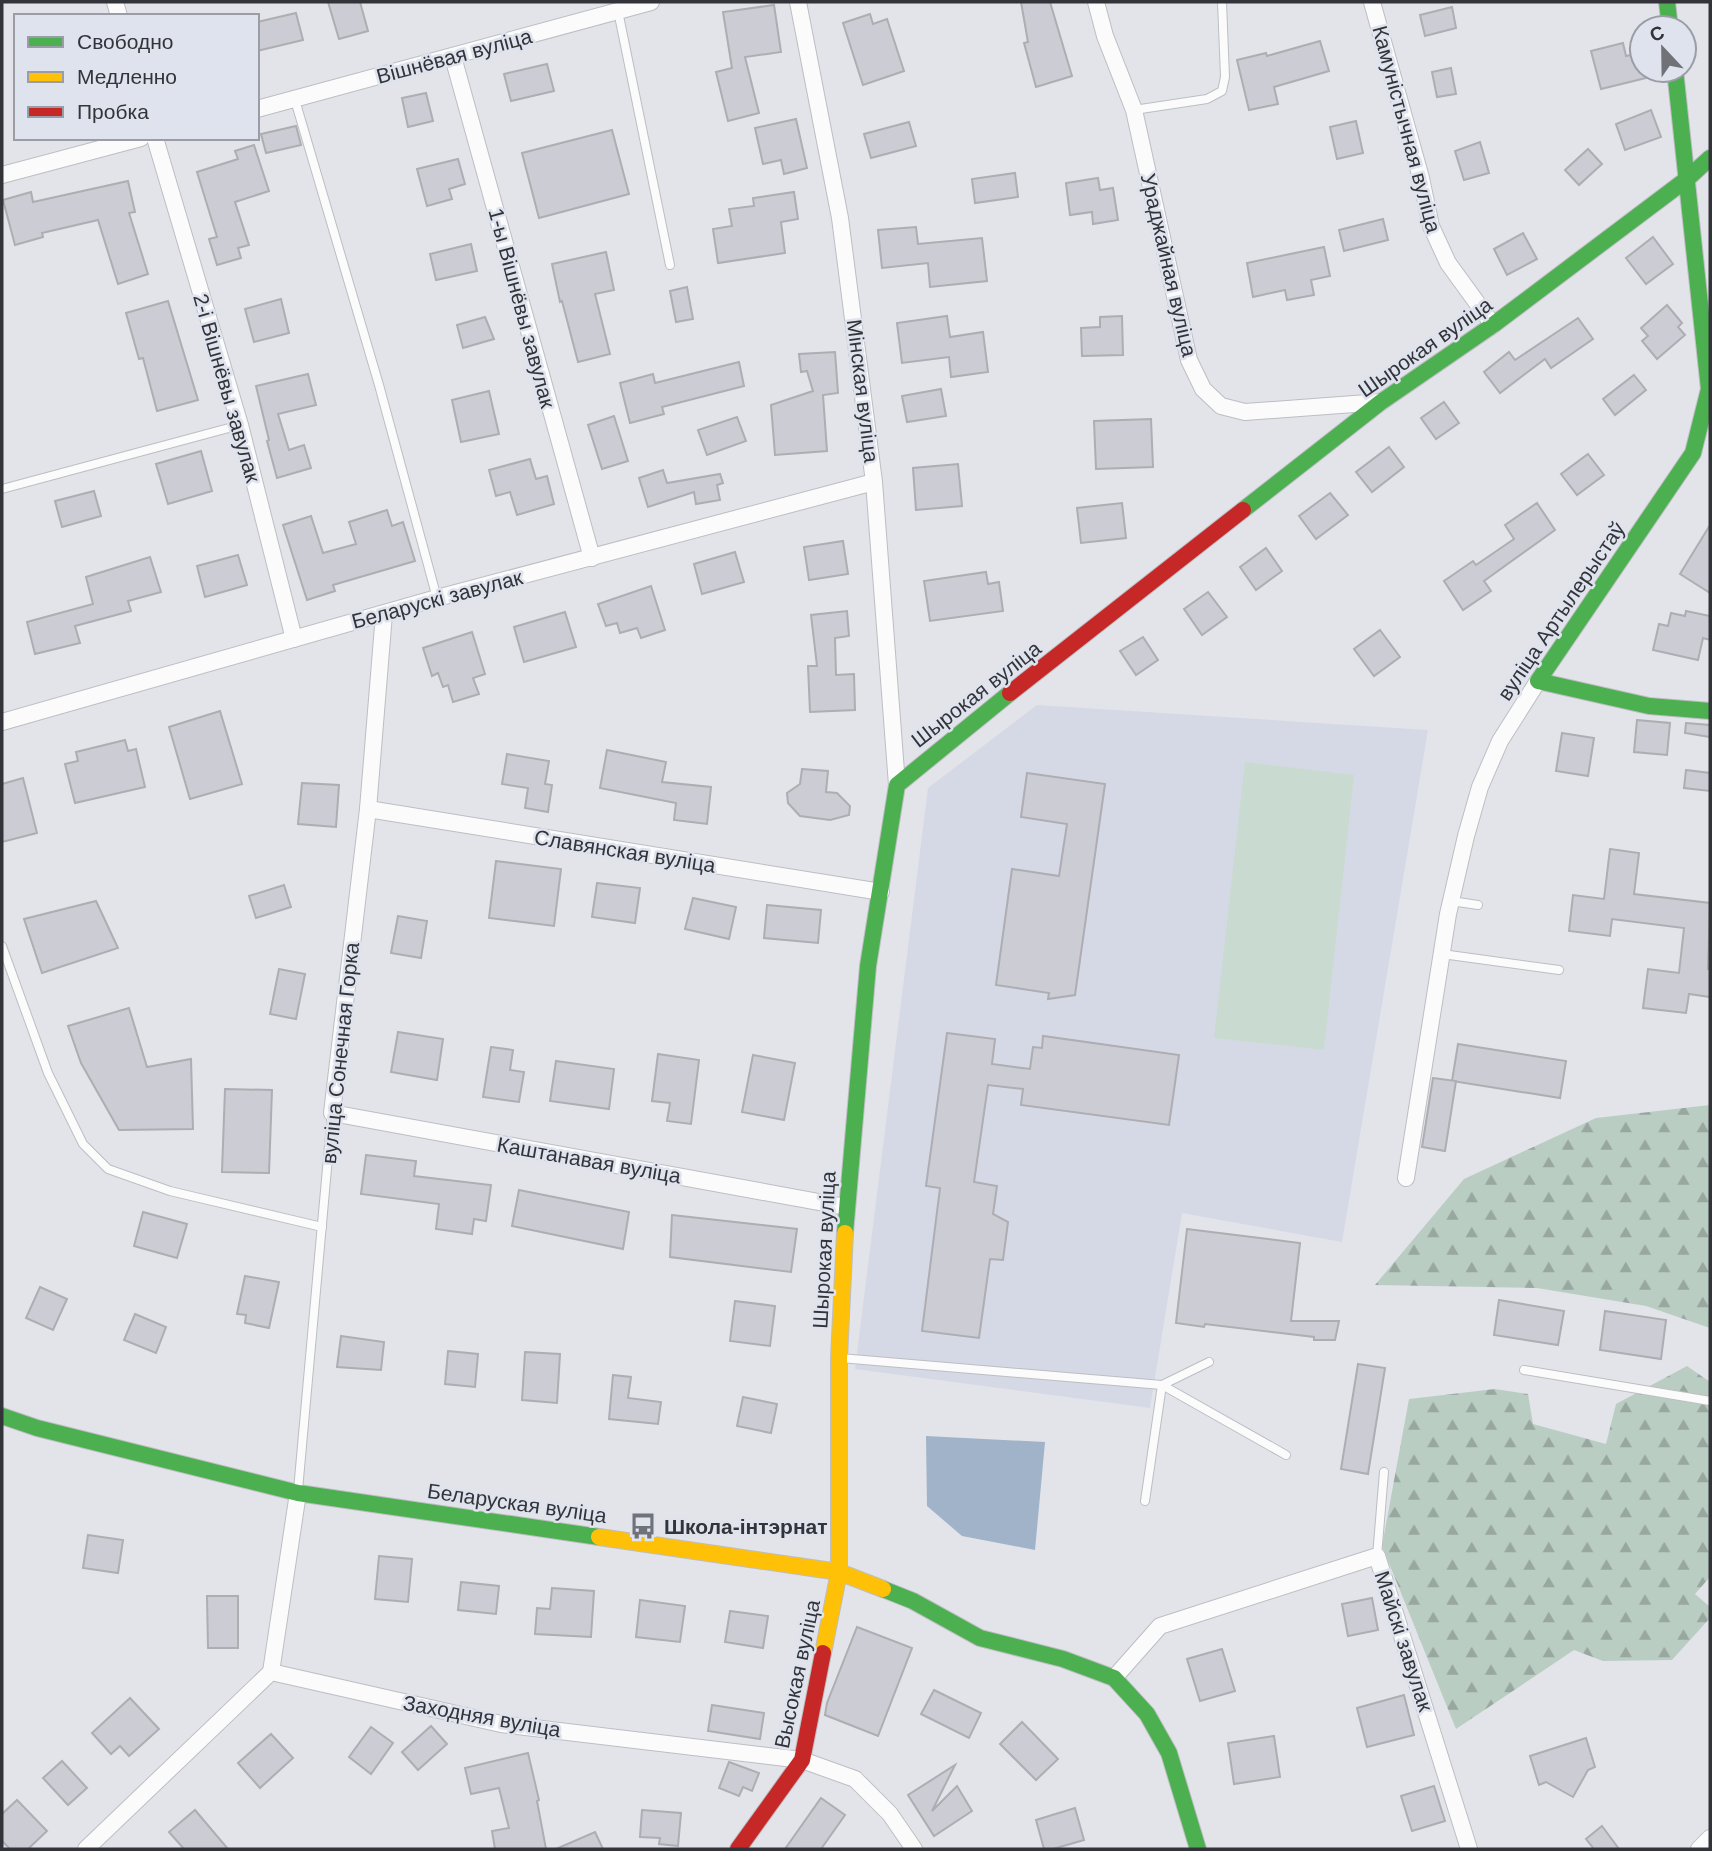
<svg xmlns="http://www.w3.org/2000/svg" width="1712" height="1851" viewBox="0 0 1712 1851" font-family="Helvetica,sans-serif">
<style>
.built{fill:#d4d9e5}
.grass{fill:#c9dbd0}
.forest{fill:url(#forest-firs)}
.water{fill:#a0b3c8}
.building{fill:#ccccd5;stroke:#adadb2;stroke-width:2}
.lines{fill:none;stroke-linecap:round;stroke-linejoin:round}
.lane-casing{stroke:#bdbec2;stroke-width:10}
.street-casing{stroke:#bdbec2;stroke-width:18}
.fast-casing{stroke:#bdbec2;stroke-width:18}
.slow-casing{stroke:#bdbec2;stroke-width:18}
.jam-casing{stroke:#bdbec2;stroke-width:18}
.lane{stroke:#fbfbfc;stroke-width:8}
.street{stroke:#fbfbfc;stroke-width:16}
.fast{stroke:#4caf50;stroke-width:16}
.slow{stroke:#ffc107;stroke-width:16}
.jam{stroke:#c62828;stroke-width:16}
.labels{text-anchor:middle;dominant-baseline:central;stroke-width:5;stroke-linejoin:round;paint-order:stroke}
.street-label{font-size:21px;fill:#333439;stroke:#dfe3ee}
.poi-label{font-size:21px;font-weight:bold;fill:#333439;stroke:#dfe3ee;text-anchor:start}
</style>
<defs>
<pattern id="forest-firs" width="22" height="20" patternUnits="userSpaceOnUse" patternTransform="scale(1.75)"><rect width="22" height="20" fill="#bacdc2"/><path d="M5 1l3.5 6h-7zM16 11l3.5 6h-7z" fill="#98a79f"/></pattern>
</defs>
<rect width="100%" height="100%" fill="#e2e4ea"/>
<path class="built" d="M1037 705 1428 730 1342 1242 1182 1213 1150 1408 855 1369 928 788Z"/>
<path class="grass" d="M1245 762 1354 775 1324 1050 1214 1038Z"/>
<g class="forest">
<path d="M1710 1105V1328L1646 1306 1537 1288 1375 1285 1464 1179 1596 1118Z"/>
<path d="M1687 1366 1710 1382V1577L1695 1594 1710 1607V1618L1672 1660 1603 1661 1574 1650 1456 1729 1382 1546 1409 1399 1495 1389 1528 1394 1533 1424 1606 1444 1616 1404Z"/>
</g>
<path class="water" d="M926 1436 1045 1442 1035 1550 962 1536 927 1506Z"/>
<g class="building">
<path d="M328 2H360L368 31 339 39Z"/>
<path d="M1021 2H1050L1072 76 1036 87 1024 43 1028 42Z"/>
<path d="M774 5 781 52 745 57 759 113 728 121 716 72 732 68 723 12Z"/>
<path d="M1452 7 1456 28 1425 36 1420 15Z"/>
<path d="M296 13 303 40 257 51V22Z"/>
<path d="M870 14 873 24 887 19 904 71 863 85 843 23Z"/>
<path d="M1320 41 1329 71 1274 87 1278 104 1249 110 1237 60 1266 53 1267 56Z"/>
<path d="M1623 43 1626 56 1640 53 1646 78 1601 89 1591 51Z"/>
<path d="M547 64 554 91 511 101 504 74Z"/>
<path d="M1451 68 1456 94 1437 97 1432 72Z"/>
<path d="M426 93 433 121 408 127 402 98Z"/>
<path d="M1651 110 1661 137 1625 150 1616 124Z"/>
<path d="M796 119 807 168 784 174 781 160 763 164 755 128Z"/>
<path d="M1356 121 1363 153 1337 159 1330 127Z"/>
<path d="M909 122 916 146 871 158 864 134Z"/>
<path d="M296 126 301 145 266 153 261 134Z"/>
<path d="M612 130 629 194 539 218 522 153Z"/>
<path d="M1480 142 1489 173 1464 180 1455 151Z"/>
<path d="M254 145 269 191 235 202 249 245 238 248 241 258 217 265 209 239 217 237 197 172 238 159 235 151Z"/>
<path d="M1588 149 1602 164 1579 185 1565 170Z"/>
<path d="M458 159 465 184 449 189 452 199 427 206 417 169Z"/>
<path d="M1015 173 1018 197 975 203 972 179Z"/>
<path d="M1098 178 1100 190 1113 188 1118 220 1093 224 1092 212 1070 215 1066 183Z"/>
<path d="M128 181 135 212 129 213 148 274 118 284 98 220 42 233 43 237 15 245 3 200 31 192 33 202Z"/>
<path d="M794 192 798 219 781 222 785 253 718 263 713 229 732 226 729 209 754 206 753 198Z"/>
<path d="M1383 219 1388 240 1344 251 1339 230Z"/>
<path d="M916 227 918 244 982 238 987 281 930 287 928 263 882 268 878 230Z"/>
<path d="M1523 233 1537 259 1507 275 1494 249Z"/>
<path d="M1653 237 1673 264 1646 284 1626 258Z"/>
<path d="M471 244 477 271 436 280 430 254Z"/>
<path d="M1324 247 1330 276 1311 280 1314 295 1287 300 1285 290 1253 297 1247 263Z"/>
<path d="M606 252 614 290 595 294 610 354 578 362 562 301 560 302 552 264Z"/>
<path d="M687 287 693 319 676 322 670 291Z"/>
<path d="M281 299 289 333 254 342 245 309Z"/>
<path d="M168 301 198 400 157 411 143 358 139 359 126 313Z"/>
<path d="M1667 305 1682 323 1678 327 1685 335 1657 359 1642 341 1648 336 1641 328Z"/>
<path d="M947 316 950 337 983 332 988 372 951 377 949 357 902 363 897 323Z"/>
<path d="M1122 316 1123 355 1082 356 1081 328 1100 327V317Z"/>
<path d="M485 317 494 339 463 348 457 325Z"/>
<path d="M1578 318 1593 339 1551 368 1545 359 1500 393 1484 372 1509 352 1515 360Z"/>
<path d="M835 352 838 393 823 395 827 451 775 455 771 405 813 391 807 371 801 372 799 354Z"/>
<path d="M739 362 744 386 662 407 664 414 630 423 620 383 653 374 655 383Z"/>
<path d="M308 374 316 405 278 414 289 450 304 445 311 468 277 478 267 441 269 440 256 386Z"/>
<path d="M1634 375 1646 390 1615 415 1603 399Z"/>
<path d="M941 389 946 416 907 422 902 396Z"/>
<path d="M489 391 499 434 461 442 452 400Z"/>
<path d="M1444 402 1459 423 1436 439 1421 418Z"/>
<path d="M614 416 628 461 602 469 588 425Z"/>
<path d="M737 417 746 441 707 455 698 430Z"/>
<path d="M1151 419 1153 467 1096 469 1094 421Z"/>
<path d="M1389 447 1404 467 1372 492 1356 472Z"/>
<path d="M201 451 212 491 168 504 156 464Z"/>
<path d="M1588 454 1604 475 1577 495 1561 474Z"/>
<path d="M530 459 536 479 547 476 554 504 517 515 510 492 496 496 489 470Z"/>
<path d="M958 464 962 506 916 510 913 468Z"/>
<path d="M663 470 667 483 720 474 723 483 717 485 720 500 696 504 694 492 648 507 639 478Z"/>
<path d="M94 491 101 516 62 527 55 501Z"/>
<path d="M1330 493 1348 515 1316 539 1299 516Z"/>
<path d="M1122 503 1126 538 1081 543 1077 508Z"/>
<path d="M1537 503 1555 530 1484 581 1491 591 1463 610 1444 581 1473 561 1476 565 1514 539 1505 525Z"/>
<path d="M387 510 392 526 403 522 415 561 333 585 335 591 307 600 283 525 311 516 323 553 356 544 349 522Z"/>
<path d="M1710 525V593L1680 574Z"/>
<path d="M843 541 848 574 809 580 804 547Z"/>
<path d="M1266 548 1282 571 1256 590 1240 567Z"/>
<path d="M735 552 744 582 702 594 694 564Z"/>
<path d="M238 555 247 585 205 597 197 566Z"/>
<path d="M150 557 161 592 128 601 131 611 75 626 80 643 35 654 27 622 93 604 86 577Z"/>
<path d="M986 572 988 584 999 582 1003 611 930 621 924 581Z"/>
<path d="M651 586 665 630 641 638 637 628 620 633 617 623 606 626 598 604Z"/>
<path d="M1208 592 1227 617 1202 635 1184 609Z"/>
<path d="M847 611 849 636 835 638 836 675 854 674 855 710 810 712 808 666H817L811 615Z"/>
<path d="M1686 611 1710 616V640L1703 638 1698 660 1653 650 1659 624 1668 626 1671 613 1685 616Z"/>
<path d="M565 612 576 647 524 662 514 627Z"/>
<path d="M1380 630 1400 657 1374 676 1354 649Z"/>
<path d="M472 632 485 674 473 678 479 694 453 702 448 685 443 687 438 673 432 676 423 648Z"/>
<path d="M1143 637 1158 660 1136 675 1120 651Z"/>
<path d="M220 711 242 784 190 799 169 727Z"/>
<path d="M1637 720 1670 723 1667 755 1634 752Z"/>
<path d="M1686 723 1710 725V737L1685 733Z"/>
<path d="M1562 733 1594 738 1588 776 1556 771Z"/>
<path d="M125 740 128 751 136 749 145 787 75 803 65 764 78 761 76 752Z"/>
<path d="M607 750 666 762 662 782 711 787 707 824 674 820 676 803 600 788Z"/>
<path d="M507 754 549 761 545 784 552 785 548 812 525 808 528 788 502 784Z"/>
<path d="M802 769 828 771 826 792 837 793 850 806 849 815 830 820 800 816 788 803 787 793 800 784Z"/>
<path d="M1686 770 1710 773V791L1684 788Z"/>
<path d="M1027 773 1105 784 1075 995 1048 999 1049 993 996 985 1012 869 1059 876 1067 824 1021 817Z"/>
<path d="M23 778 37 833 2 842V784Z"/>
<path d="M302 783 339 785 336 827 298 824Z"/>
<path d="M1610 849 1639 853 1634 894 1710 903 1708 969H1710V997L1689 994 1686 1013 1643 1008 1648 969 1679 973 1684 928 1612 919 1610 936 1569 931 1573 895 1604 899Z"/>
<path d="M496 861 561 869 554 926 489 918Z"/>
<path d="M597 883 640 888 635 923 592 917Z"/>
<path d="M284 885 291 907 256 918 249 896Z"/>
<path d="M693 898 736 907 729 939 685 929Z"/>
<path d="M96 901 118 948 42 973 24 919Z"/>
<path d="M767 905 821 910 818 943 764 938Z"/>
<path d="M398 916 427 921 421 958 391 953Z"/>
<path d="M279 969 305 974 296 1019 270 1014Z"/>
<path d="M129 1008 147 1067 191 1059 193 1129 119 1130 81 1063 68 1026Z"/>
<path d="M398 1032 443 1039 437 1080 391 1072Z"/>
<path d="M947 1033 995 1039 992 1064 1030 1069 1033 1047 1042 1048 1043 1036 1179 1055 1169 1125 1021 1105 1023 1089 988 1085 974 1182 997 1186 993 1214 1008 1222 1003 1260 990 1259 979 1338 922 1331 940 1188 926 1186Z"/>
<path d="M1458 1044 1566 1061 1560 1098 1452 1081Z"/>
<path d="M491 1047 513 1050 510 1070 524 1072 519 1102 483 1097Z"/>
<path d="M658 1054 699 1060 691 1124 667 1121 670 1103 652 1101Z"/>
<path d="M753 1055 795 1063 784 1120 742 1112Z"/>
<path d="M556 1061 614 1069 609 1109 550 1101Z"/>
<path d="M1433 1078 1456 1081 1445 1151 1422 1147Z"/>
<path d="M225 1089 272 1090 269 1173 222 1172Z"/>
<path d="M366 1155 416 1161 414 1176 491 1185 486 1221 474 1219 472 1234 436 1229 439 1204 361 1194Z"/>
<path d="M519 1190 629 1212 623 1249 512 1226Z"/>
<path d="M143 1212 187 1224 177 1258 134 1246Z"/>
<path d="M672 1215 797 1229 791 1272 670 1257Z"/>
<path d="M1187 1229 1300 1243 1291 1321H1339L1335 1340H1314V1337L1205 1324 1204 1327 1176 1323Z"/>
<path d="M245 1276 279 1282 269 1328 245 1323 246 1315 237 1314Z"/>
<path d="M40 1287 67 1299 53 1330 26 1318Z"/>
<path d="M1499 1300 1564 1311 1558 1345 1494 1335Z"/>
<path d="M735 1301 775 1306 770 1346 730 1341Z"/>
<path d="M1605 1311 1666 1320 1661 1359 1600 1350Z"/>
<path d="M135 1314 166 1327 156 1353 124 1340Z"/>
<path d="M341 1336 384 1342 381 1370 337 1367Z"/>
<path d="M448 1351 478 1354 475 1387 445 1384Z"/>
<path d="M525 1352 560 1354 557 1403 522 1400Z"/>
<path d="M1358 1364 1385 1368 1368 1474 1341 1469Z"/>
<path d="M613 1375 631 1377 628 1398 661 1402 658 1424 609 1419Z"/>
<path d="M743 1397 777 1404 771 1433 737 1426Z"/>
<path d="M88 1535 123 1540 118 1573 83 1568Z"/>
<path d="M379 1556 412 1559 408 1602 375 1599Z"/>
<path d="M461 1582 499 1586 496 1614 458 1610Z"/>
<path d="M552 1588 594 1591 591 1637 535 1634 537 1608 550 1609Z"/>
<path d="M207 1596H238V1648H208Z"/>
<path d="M1372 1598 1378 1630 1348 1636 1342 1604Z"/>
<path d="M640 1600 685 1606 680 1642 636 1637Z"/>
<path d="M730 1611 768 1616 763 1648 725 1642Z"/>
<path d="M857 1627 912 1648 878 1736 825 1715 827 1703Z"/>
<path d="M1222 1649 1235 1691 1200 1701 1187 1659Z"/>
<path d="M934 1690 981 1713 969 1738 921 1714Z"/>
<path d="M1404 1695 1414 1735 1367 1747 1357 1708Z"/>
<path d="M130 1698 159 1729 129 1756 120 1746 111 1754 92 1733Z"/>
<path d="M712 1705 764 1713 760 1739 708 1731Z"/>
<path d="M1022 1722 1058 1759 1036 1780 1000 1744Z"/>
<path d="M431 1726 447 1744 418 1770 402 1752Z"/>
<path d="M371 1727 393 1743 371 1774 349 1757Z"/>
<path d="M271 1734 293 1758 260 1788 238 1763Z"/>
<path d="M1274 1736 1280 1777 1234 1784 1228 1743Z"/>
<path d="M1586 1738 1595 1767 1588 1770 1573 1797 1546 1782 1539 1785 1530 1756Z"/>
<path d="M528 1753 539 1800 537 1801 546 1849H495L492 1831 509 1828 499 1788 471 1794 465 1768Z"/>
<path d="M62 1761 87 1788 68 1805 43 1778Z"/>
<path d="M729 1762 759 1773 752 1791 743 1787 739 1796 719 1788Z"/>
<path d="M955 1765 932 1811 957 1786 972 1811 934 1836 908 1795Z"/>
<path d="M1434 1786 1445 1821 1412 1831 1401 1796Z"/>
<path d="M821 1798 845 1815 821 1849H785Z"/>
<path d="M17 1800 47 1831 28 1849H10L2 1841V1814Z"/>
<path d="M1075 1808 1084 1840 1053 1849H1044L1036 1820Z"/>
<path d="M195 1810 228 1849H184L169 1832Z"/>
<path d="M642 1810 681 1813 678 1846 659 1844 660 1838 640 1837Z"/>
<path d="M1602 1826 1619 1849H1594L1586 1839Z"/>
<path d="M595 1832 603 1849H556Z"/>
</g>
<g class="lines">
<g class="lane-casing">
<g id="lane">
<path d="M618 11 670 265"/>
<path d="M295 100 379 385 437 598"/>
<path d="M1134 110 1207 99 1222 91 1225 77 1222 2"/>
<path d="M2 489 240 425"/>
<path d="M1451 901 1478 905"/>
<path d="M2 946 48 1073 83 1144 108 1169 170 1191 322 1227"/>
<path d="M1442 954 1559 970"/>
<path d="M840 1358 1162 1385 1286 1455"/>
<path d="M1524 1370 1710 1401"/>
<path d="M298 1490 332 1113"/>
<path d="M1145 1501 1162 1385 1209 1362"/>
<path d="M1377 1556 1384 1472"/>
</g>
</g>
<g class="street-casing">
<g id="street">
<path d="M115 2 119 16"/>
<path d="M798 2 840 218 874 482 897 785"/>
<path d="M1096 2 1105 36 1134 110 1189 360 1203 389 1221 406 1245 412 1381 402"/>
<path d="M1372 2 1421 178 1431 226 1448 263 1493 325"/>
<path d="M453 57 592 558"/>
<path d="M257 109 651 2"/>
<path d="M155 138 240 425 294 639"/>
<path d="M2 175 141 138"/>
<path d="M384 614 368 809 332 1113 846 1207"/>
<path d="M2 722 437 598 874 482"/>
<path d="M368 809 881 892"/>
<path d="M1406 1178 1448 914 1466 836 1480 787 1500 741 1538 681"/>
<path d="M271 1672 298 1493"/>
<path d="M1114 1678 1160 1626 1377 1556 1469 1849"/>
<path d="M86 1849 271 1672 501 1724 802 1760 855 1779 890 1814 914 1849"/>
<path d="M1699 1849 1710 1838"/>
</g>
</g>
<g class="fast-casing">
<g id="fast">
<path d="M1667 2 1670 28"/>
<path d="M1675 70 1709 389 1693 453 1538 681 1649 706 1710 711"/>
<path d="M1243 510 1381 402 1493 325 1687 179 1710 158"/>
<path d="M845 1233 868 966 897 785 1010 693"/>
<path d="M2 1416 37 1428 298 1493 599 1537"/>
<path d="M883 1589 913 1601 980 1638 1063 1659 1114 1678 1147 1714 1169 1753 1198 1849"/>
</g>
</g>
<g class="slow-casing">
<g id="slow">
<path d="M599 1537 839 1572 883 1589"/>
<path d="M823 1653 839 1572V1358L845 1233"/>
</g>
</g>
<g class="jam-casing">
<g id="jam">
<path d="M1010 693 1243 510"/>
<path d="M738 1849 802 1760 823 1653"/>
</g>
</g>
<use href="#lane" class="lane"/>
<use href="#street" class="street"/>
<use href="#fast" class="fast"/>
<use href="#slow" class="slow"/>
<use href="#jam" class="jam"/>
</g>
<defs>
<g id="bus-bare" transform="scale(2.1)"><path d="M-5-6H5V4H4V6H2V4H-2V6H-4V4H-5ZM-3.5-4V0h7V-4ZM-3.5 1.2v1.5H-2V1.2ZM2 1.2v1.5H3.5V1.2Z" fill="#707277" stroke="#dfe3ee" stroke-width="2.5" paint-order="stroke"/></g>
</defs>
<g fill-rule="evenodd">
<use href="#bus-bare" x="643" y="1526"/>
</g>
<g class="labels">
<g class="street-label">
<text transform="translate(454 56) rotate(-15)">Вішнёвая вуліца</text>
<text transform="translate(1407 129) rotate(75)">Камуністычная вуліца</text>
<text transform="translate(1169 265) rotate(77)">Ураджайная вуліца</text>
<text transform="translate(522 308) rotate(75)">1-ы Вішнёвы завулак</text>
<text transform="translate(1425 347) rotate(-35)">Шырокая вуліца</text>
<text transform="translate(227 388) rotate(74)">2-і Вішнёвы завулак</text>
<text transform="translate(863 391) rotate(83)">Мінская вуліца</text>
<text transform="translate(437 599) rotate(-15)">Беларускі завулак</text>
<text transform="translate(1561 611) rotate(-56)">вуліца Артылерыстаў</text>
<text transform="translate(976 694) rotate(-38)">Шырокая вуліца</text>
<text transform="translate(625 851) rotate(9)">Славянская вуліца</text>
<text transform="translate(340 1053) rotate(-84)">вуліца Сонечная Горка</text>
<text transform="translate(589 1160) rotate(10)">Каштанавая вуліца</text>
<text transform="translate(824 1250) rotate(-87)">Шырокая вуліца</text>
<text transform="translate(517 1503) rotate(8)">Беларуская вуліца</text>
<text transform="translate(1404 1641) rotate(72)">Майскі завулак</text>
<text transform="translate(797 1674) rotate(-78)">Высокая вуліца</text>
<text transform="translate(482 1716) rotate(10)">Заходняя вуліца</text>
</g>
<g class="poi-label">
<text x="664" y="1526">Школа-інтэрнат</text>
</g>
</g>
<rect width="1712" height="1851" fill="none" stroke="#333439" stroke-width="7"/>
<rect x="14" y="14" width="245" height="126" fill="#dfe3ee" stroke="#9a9da6" stroke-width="2"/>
<rect x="28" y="37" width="35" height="10" fill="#4caf50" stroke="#9a9da6" stroke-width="2"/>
<text x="77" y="49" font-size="21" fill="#333439">Свободно</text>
<rect x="28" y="72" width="35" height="10" fill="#ffc107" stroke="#9a9da6" stroke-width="2"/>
<text x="77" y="84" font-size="21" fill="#333439">Медленно</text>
<rect x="28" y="107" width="35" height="10" fill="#c62828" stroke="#9a9da6" stroke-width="2"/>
<text x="77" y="119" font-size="21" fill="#333439">Пробка</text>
<g transform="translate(1663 49) rotate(338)"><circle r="33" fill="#dfe3ee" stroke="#9a9da6" stroke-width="2"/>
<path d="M0-5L12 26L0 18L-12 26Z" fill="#707277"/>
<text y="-10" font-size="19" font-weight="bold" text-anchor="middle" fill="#333439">С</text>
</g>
</svg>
